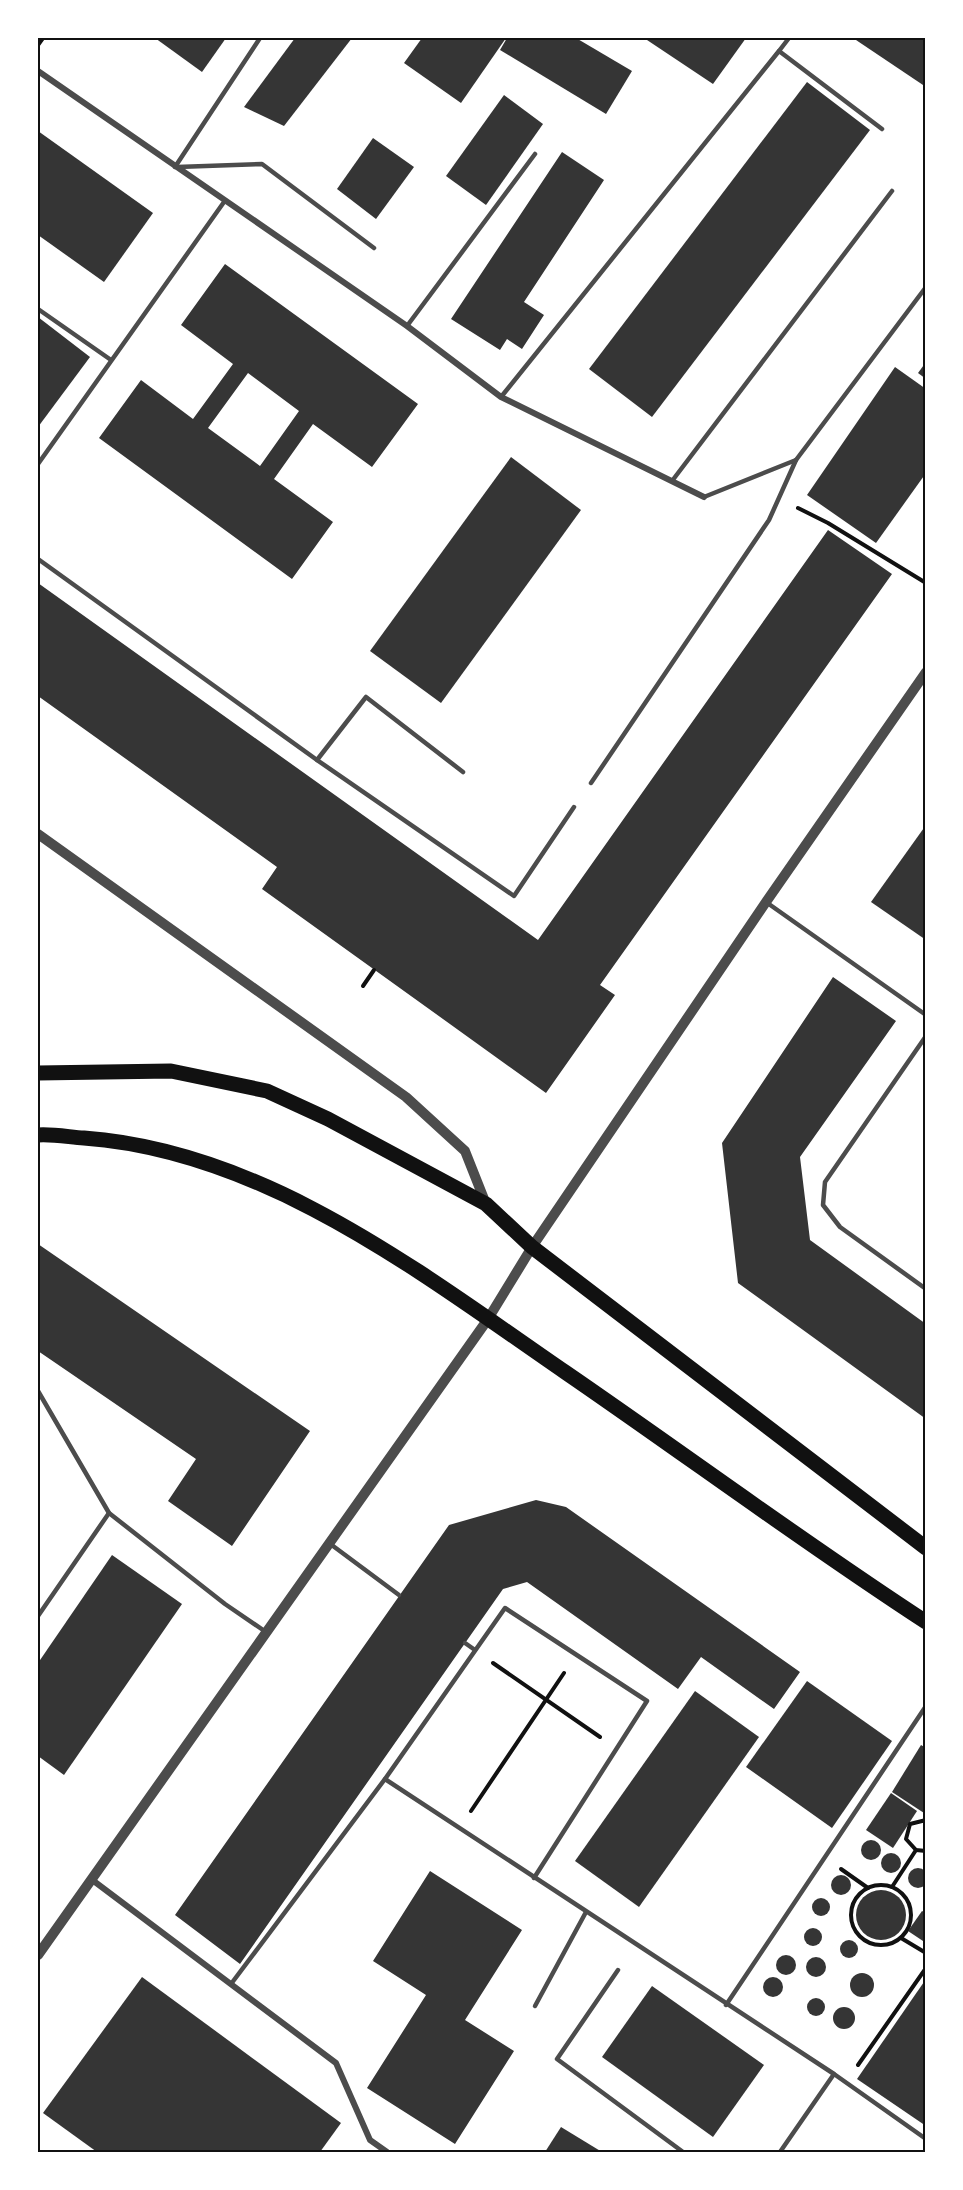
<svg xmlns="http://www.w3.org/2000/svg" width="963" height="2190" viewBox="0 0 963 2190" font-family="'IBM Plex Sans',sans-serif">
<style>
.building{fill:#353535;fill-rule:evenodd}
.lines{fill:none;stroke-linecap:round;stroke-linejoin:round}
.path{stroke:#111;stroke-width:4}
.service{stroke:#4c4c4c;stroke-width:4.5}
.minor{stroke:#4c4c4c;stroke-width:6}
.tertiary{stroke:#4c4c4c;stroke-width:10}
.primary{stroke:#111;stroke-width:15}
.neatline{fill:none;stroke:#111;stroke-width:2}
</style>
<rect width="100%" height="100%" fill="#fff"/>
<g class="building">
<path d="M155 38H226L202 72Z"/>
<path d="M295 38H352L284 126 244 107Z"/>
<path d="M422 38H506L461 103 404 63Z"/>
<path d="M507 38H576L632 71 606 114 500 50Z"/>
<path d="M644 38H746L713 84Z"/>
<path d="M853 38H926V87Z"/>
<path d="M807 82 870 130 652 417 589 369Z"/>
<path d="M504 95 543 124 486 205 446 176Z"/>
<path d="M38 131 153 213 104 282 38 235Z"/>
<path d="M373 138 414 167 376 219 337 189Z"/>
<path d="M562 152 604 180 524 302 544 315 522 349 507 339 500 350 451 319Z"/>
<path d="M225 264 418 404 372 467 313 424 274 479 333 522 292 579 99 438 141 380 193 419 233 364 181 325ZM248 373 299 411 260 466 208 428Z"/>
<path d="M38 317 90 357 38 427Z"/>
<path d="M926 362V379L918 373Z"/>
<path d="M895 367 926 389V473L876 543 807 495Z"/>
<path d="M511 457 581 510 441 703 370 651Z"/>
<path d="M828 530 892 574 600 985 615 995 546 1093 262 889 277 867 38 696V583L538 940Z"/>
<path d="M926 825V940L871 902Z"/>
<path d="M833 977 896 1021 800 1157 810 1240 926 1324V1419L738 1283 722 1143Z"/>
<path d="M38 1244 310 1431 232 1546 168 1501 196 1459 38 1351Z"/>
<path d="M536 1500 566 1507 800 1672 774 1709 701 1657 678 1689 527 1582 503 1589 240 1964 175 1915 449 1525Z"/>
<path d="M112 1555 182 1604 64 1775 38 1756V1663Z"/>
<path d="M807 1681 892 1741 832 1828 746 1767Z"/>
<path d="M695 1691 759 1737 639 1907 575 1861Z"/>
<path d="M921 1745 926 1748 924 1813 892 1792Z"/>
<path d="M891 1793 917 1811 893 1848 866 1830Z"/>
<circle cx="871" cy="1850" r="10"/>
<circle cx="891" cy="1863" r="10"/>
<circle cx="918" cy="1878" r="10"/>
<path d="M430 1871 522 1930 465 2020 514 2051 455 2144 367 2088 426 1995 373 1961Z"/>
<circle cx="841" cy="1885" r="10"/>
<circle cx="881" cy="1915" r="25"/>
<circle cx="821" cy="1907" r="9"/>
<path d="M922 1911 926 1913V1943L908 1931Z"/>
<circle cx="813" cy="1937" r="9"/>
<circle cx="849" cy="1949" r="9"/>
<circle cx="786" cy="1965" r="10"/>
<circle cx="816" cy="1967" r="10"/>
<circle cx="862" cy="1985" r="12"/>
<path d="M142 1977 341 2123 320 2152H97L43 2113Z"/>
<circle cx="773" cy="1987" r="10"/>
<path d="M926 1979V2126L857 2079Z"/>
<path d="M652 1986 764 2065 713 2137 602 2057Z"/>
<circle cx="816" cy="2007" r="9"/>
<circle cx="844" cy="2018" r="11"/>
<path d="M561 2127 602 2152H545Z"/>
</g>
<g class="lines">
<g class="path">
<path d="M38 45 43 38"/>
<path d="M798 508 828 523 926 583"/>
<path d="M363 986 374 970"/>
<path d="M493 1663 600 1737"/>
<path d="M471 1811 564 1673"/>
<path d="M926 1820 910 1824 906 1839 916 1850 926 1851"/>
<path d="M841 1869 868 1888"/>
<circle cx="881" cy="1915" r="30"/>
<path d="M892 1887 916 1850"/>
<path d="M901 1938 926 1953"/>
<path d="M858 2065 926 1968"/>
</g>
<g class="service">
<path d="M779 51 789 38"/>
<path d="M175 167 260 38"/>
<path d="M177 167 262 164 374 248"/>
<path d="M38 309 111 360"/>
<path d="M407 326 535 154"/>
<path d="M501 397 779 51 882 129"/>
<path d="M38 464 224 202"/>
<path d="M672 481 892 191"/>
<path d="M704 497 796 460 926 287"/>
<path d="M38 559 317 760 514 896 574 807"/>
<path d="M317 760 366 697 463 772"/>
<path d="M591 783 769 520 796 460"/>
<path d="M766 902 926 1015"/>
<path d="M926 1036 825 1182 823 1205 840 1227 926 1289"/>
<path d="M38 1391 109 1513 225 1604 266 1632"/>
<path d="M329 1543 399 1595"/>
<path d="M38 1616 109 1513"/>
<path d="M465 1643 475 1650"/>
<path d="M385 1779 834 2074 926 2139"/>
<path d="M618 1970 557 2059 683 2152"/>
<path d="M231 1984 385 1779 505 1608 647 1701 534 1878"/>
<path d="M726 2005 926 1706"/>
<path d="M535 2006 586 1912"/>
<path d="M780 2152 834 2074"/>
</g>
<g class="minor">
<path d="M38 71 407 326 501 397 704 497"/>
<path d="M91 1879 336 2063 370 2140 387 2152"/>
</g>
<g class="tertiary">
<path d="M38 834 406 1097 465 1151 486 1204"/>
<path d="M38 1955 488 1319 532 1247 766 902 926 672"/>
</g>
<g class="primary">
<path d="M38 1073 171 1071 267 1091 328 1119 486 1204 532 1247 926 1548"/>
<path d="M38 1135C53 1134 69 1137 84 1138 265 1151 421 1273 565 1372 686 1455 803 1542 926 1622"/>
</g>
</g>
<rect width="963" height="2190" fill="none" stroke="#ffffff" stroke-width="78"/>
<rect x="39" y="39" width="885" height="2112" class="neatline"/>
</svg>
